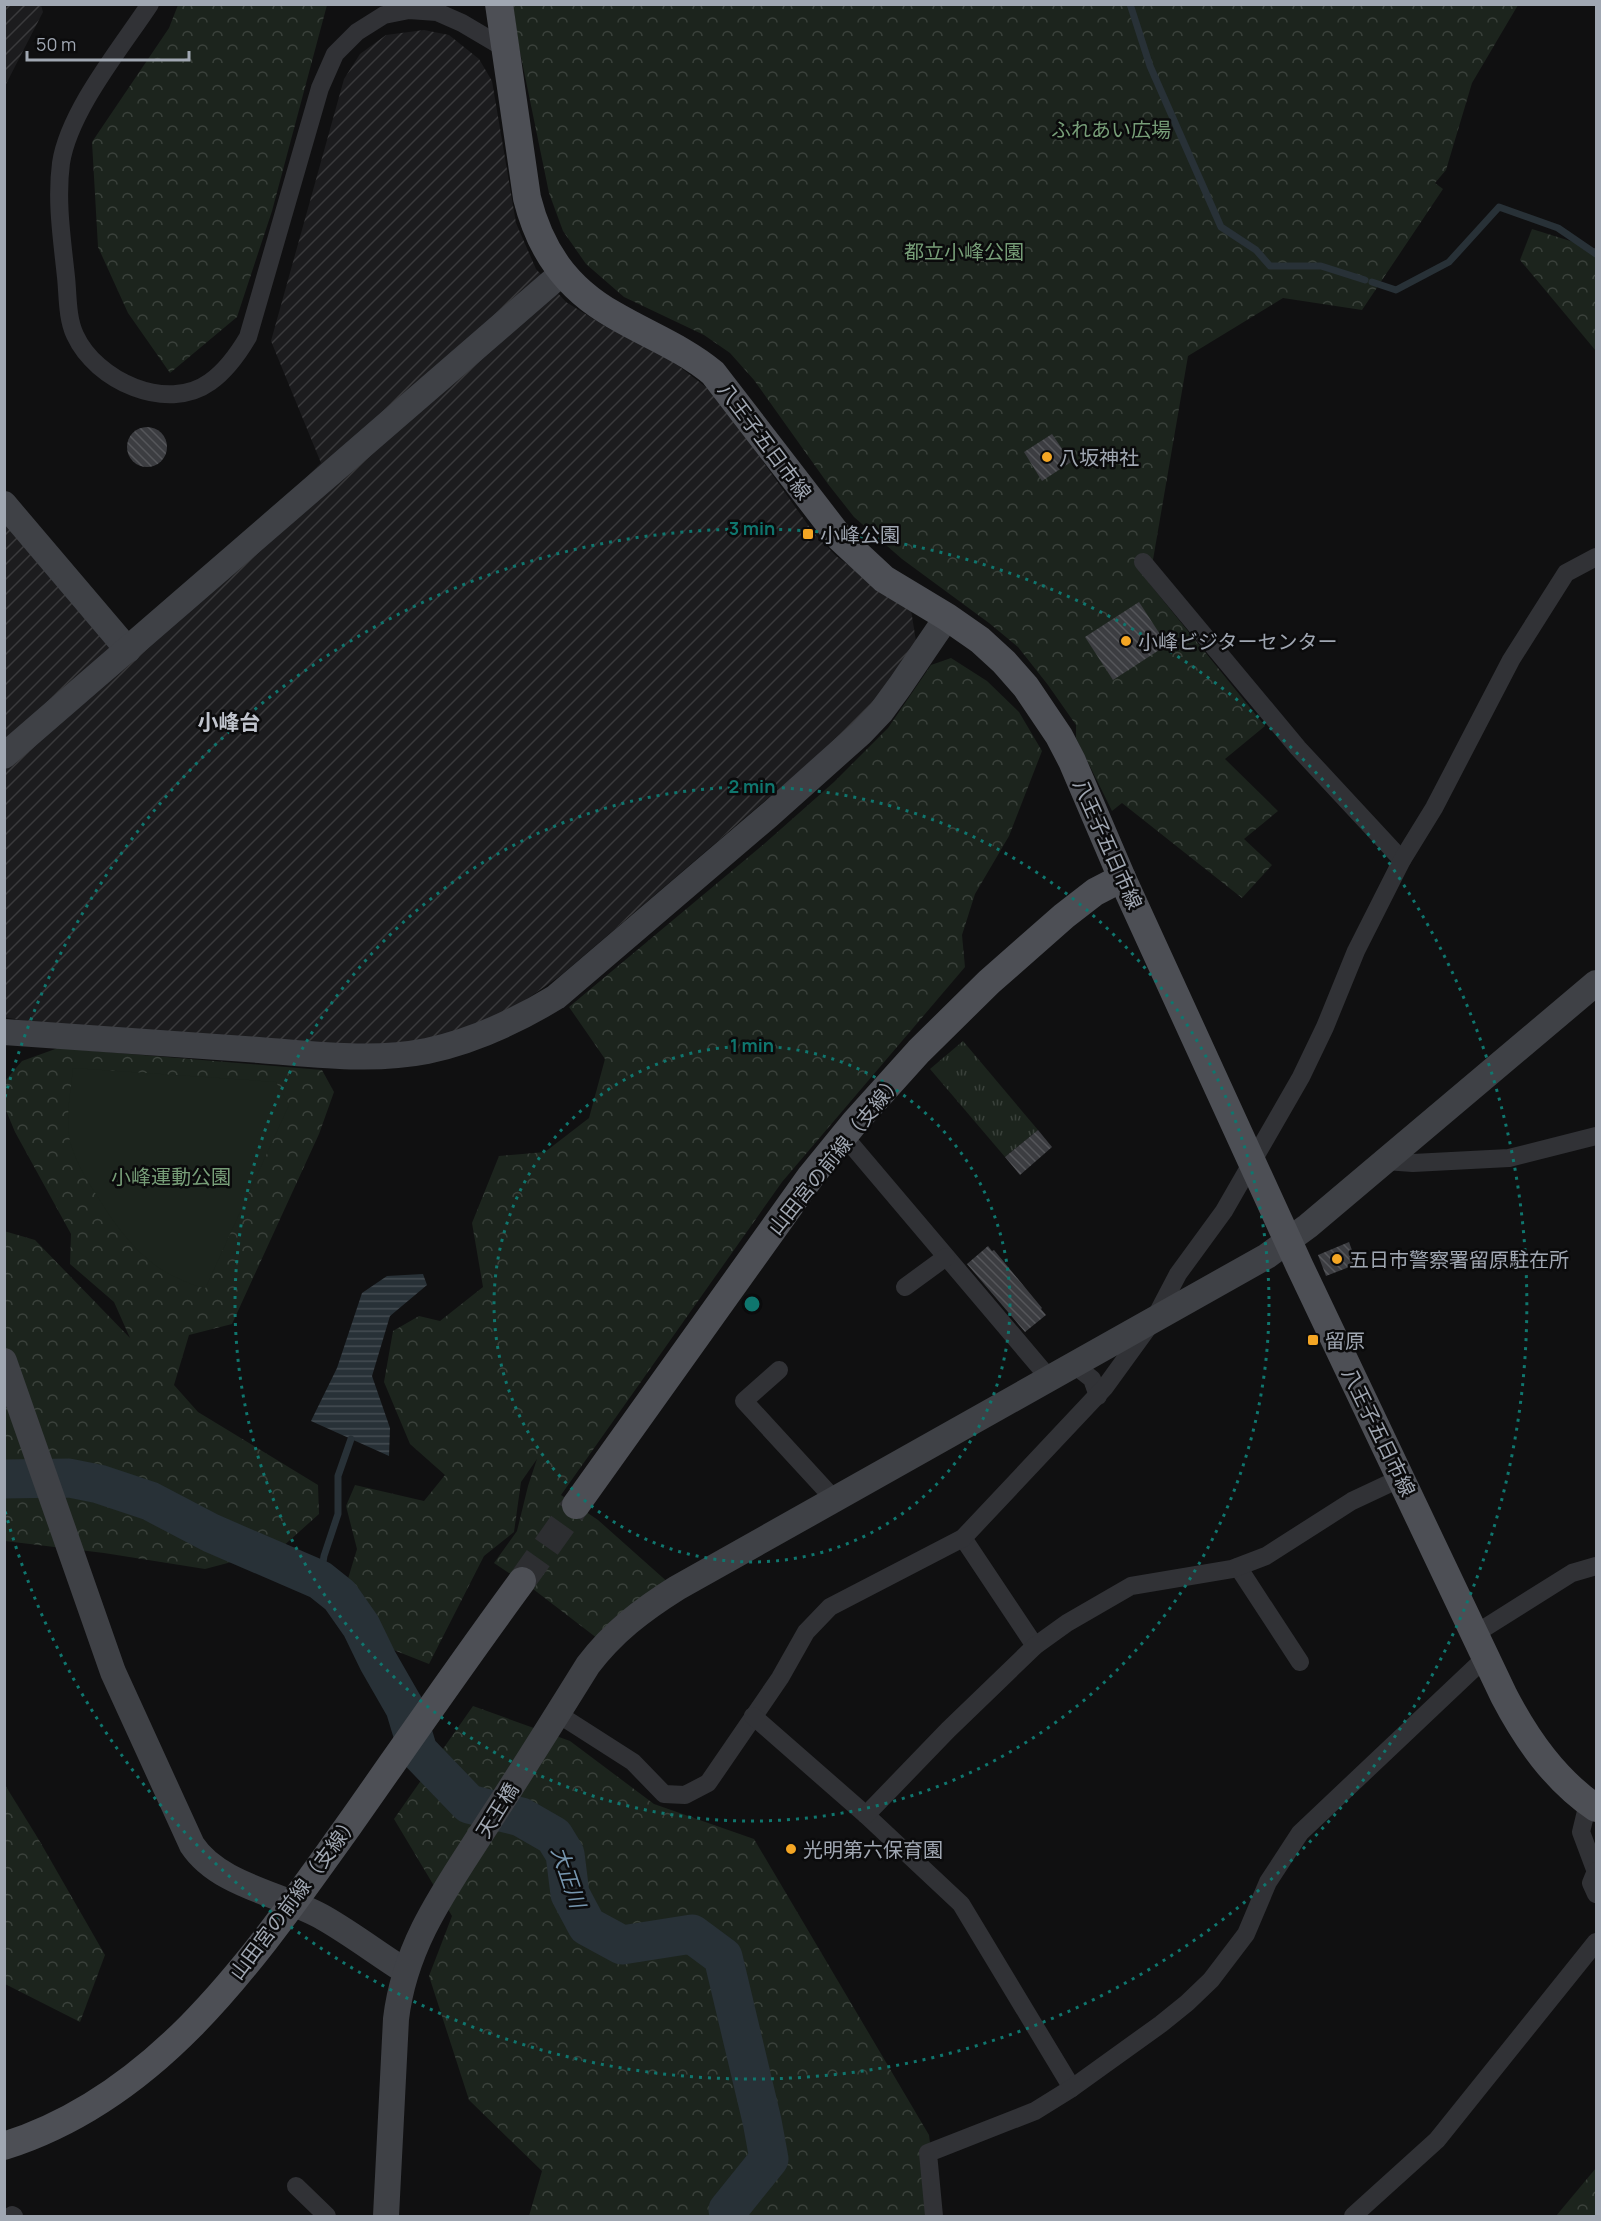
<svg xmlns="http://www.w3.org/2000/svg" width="1601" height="2221" viewBox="0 0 1601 2221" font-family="Manrope,'Noto Sans JP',sans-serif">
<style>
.industrial{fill:url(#industrial-furrows)}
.grass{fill:url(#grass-tufts)}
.forest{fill:url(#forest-crowns)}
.pitch{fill:#1c241d}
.water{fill:url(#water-rules)}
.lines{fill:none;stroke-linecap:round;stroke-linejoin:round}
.stream{stroke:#283137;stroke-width:7}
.river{stroke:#283137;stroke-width:39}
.building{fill:url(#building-back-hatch)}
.primary-tunnel{stroke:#2d2e31;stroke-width:28;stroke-dasharray:28 14;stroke-linecap:butt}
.street{stroke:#313236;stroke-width:18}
.secondary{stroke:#3f4146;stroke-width:26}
.primary{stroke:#4d4f55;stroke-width:28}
.ring{fill:none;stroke:#0f766e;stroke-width:3;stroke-dasharray:3 6}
.poi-dot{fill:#f4a624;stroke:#0b0b0c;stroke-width:2}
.labels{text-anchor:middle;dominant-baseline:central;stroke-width:5;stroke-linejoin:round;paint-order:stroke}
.park-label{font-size:20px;fill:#779e78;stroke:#0b0b0c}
.street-label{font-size:20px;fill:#a0a7b2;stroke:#0b0b0c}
.poi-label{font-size:20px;fill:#a0a7b2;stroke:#0b0b0c;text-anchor:start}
.neighbourhood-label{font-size:21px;font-weight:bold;fill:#c1c5ce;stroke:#0b0b0c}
.water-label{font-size:21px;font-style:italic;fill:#7696af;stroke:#0b0b0c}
.centre{fill:#0f766e;stroke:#0b0b0c;stroke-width:3}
.ring-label{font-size:18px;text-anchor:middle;font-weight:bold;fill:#0f766e;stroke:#0b0b0c;stroke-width:5;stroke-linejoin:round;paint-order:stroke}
</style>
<defs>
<pattern id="industrial-furrows" width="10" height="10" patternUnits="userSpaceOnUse" patternTransform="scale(1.5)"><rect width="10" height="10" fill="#1c1c1e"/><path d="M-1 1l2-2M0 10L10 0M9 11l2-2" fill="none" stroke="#3a3a3c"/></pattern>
<pattern id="grass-tufts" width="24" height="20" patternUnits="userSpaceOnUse" patternTransform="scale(1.5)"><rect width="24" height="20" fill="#1c241d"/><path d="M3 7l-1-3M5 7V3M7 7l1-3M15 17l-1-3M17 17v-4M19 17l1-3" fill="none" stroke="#3a413b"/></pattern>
<pattern id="forest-crowns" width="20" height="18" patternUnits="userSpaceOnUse" patternTransform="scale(1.5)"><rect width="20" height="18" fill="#1c241d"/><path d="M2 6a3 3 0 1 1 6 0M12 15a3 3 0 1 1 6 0" fill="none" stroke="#3a413b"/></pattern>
<pattern id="water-rules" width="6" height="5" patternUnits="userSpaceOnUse" patternTransform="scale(1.5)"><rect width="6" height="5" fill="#283137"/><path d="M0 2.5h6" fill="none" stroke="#444c52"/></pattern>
<pattern id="building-back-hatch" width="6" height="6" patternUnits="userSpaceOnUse" patternTransform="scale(1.5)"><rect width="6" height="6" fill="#3c3d41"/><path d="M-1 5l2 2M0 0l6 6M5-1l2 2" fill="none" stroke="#55565a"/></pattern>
</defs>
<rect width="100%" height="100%" fill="#101011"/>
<g class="industrial">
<path d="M5 4 41 5 43 12 5 86Z"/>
<path d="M424 30 449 35 479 59 492 81 516 223 536 269 566 302 608 328 659 351 715 394 813 532 836 556 911 610 916 641 864 716 560 976 511 1010 441 1039 384 1048 30 1022 4 1017V496L128 650 321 463 271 341 344 79 360 54 386 35Z"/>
</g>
<path class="grass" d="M963 1041 1038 1130 1005 1157 930 1069Z"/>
<g class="forest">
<path d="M178 5H327L272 211 237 317 170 373 128 313 98 247 92 142 169 28Z"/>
<path d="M513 5H1518L1472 83 1446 170 1435 183 1443 189 1362 310 1283 298 1188 356 1149 583 1265 726 1225 759 1278 811 1244 839 1272 865 1242 898 1122 803 1112 811 1076 738V725L1048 685 1018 647 989 623 902 559 854 517 828 484 754 380 730 353 704 335 624 297 586 264 563 231 549 193 519 47Z"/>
<path d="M1532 229 1596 249V351L1520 260Z"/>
<path d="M951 658 987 681 1019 712 1042 751 1009 836 975 894 962 935 965 967 782 1182 561 1495 598 1520 671 1585 602 1642 533 1589 494 1563 517 1531 528 1486 537 1459 521 1482 514 1532 484 1556 429 1664 386 1647 347 1582 357 1549 346 1506 355 1485 424 1501 445 1475 410 1444 384 1382 393 1331 419 1316 440 1321 483 1287 472 1223 499 1156 545 1152 589 1118 605 1059 569 1007 764 844 834 782 888 728 931 665Z"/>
<path d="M58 1048 322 1070 334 1092 319 1134 232 1324 189 1335 174 1385 198 1412 318 1485 319 1514 280 1549 205 1569 104 1553 5 1541 4 1231 35 1240 130 1338 114 1302 70 1264 71 1234 15 1132 5 1108V1081L22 1061Z"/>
<path d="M473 1706 570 1741 654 1804 754 1839 929 2135 939 2216H529L542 2171 469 2100 429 1976 452 1916 394 1819Z"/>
<path d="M5 1785 39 1840 105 1955 80 2022 5 1984Z"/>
<path d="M1596 2168V2216H1556Z"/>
</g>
<path class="pitch" d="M73 1068 276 1082 289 1105 205 1289C195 1285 185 1282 175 1277 139 1260 114 1224 94 1191 85 1177 74 1158 70 1141 65 1119 71 1090 73 1068Z"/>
<path class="water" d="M423 1274 427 1285 390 1316 372 1376 390 1428 389 1456 311 1421 337 1368 362 1293 387 1276Z"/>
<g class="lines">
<g class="stream">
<path d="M1130 4 1150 66 1221 227 1256 250 1270 266H1321L1365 280"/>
<path d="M1372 282 1396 290 1449 262 1499 207 1558 228 1596 254"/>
<path d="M320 1580 324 1556 338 1514V1476L351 1439"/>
</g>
<path class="river" d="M4 1479 69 1478 99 1484 150 1501 211 1533 320 1580 340 1596 361 1626 378 1661 405 1708 418 1751 469 1804 521 1817 554 1836 565 1854 570 1894 587 1926 622 1945 692 1934 723 1957 762 2121 769 2159 728 2210 730 2216"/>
</g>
<g class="building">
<circle cx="147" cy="447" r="20"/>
<path d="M1052 434 1071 462 1042 481 1024 452Z"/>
<path d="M1139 602 1167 645 1113 680 1085 637Z"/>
<path d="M1038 1130 1052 1147 1020 1175 1005 1157Z"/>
<path d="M1349 1242 1357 1264 1326 1276 1318 1255Z"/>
<path d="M988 1246 992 1251 994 1250 1042 1308 1041 1309 1046 1315 1025 1332 967 1264Z"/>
</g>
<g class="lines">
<path class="primary-tunnel" d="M522 1581 576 1505"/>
<g class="street">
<path d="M150 4C121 48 69 111 61 163 56 201 62 239 66 277 68 296 67 318 75 335 96 381 167 413 210 382 227 370 238 354 248 337L320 88 335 54 357 32 384 15 409 10 437 12 462 23 506 49"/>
<path d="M1143 562 1298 748 1402 860"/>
<path d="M844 1136 1049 1378"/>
<path d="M1385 1161 1413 1163 1509 1158 1596 1136"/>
<path d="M905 1287 946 1257"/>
<path d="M1073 1364 1092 1379 1098 1396"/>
<path d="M779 1370 744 1401 834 1499"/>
<path d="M963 1538 1035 1646"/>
<path d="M1238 1567 1300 1662"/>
<path d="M1475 1634 1572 1573 1596 1566"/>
<path d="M558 1714 633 1762 664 1794 685 1795 708 1783 780 1678 806 1632 830 1607 963 1538 1105 1387 1155 1318 1178 1274 1224 1211 1301 1077 1325 1027 1356 951 1402 860 1434 808 1511 660 1566 573 1596 557"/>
<path d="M753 1716 866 1815 961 1904 1072 2088"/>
<path d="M1588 1803 1581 1832 1596 1872"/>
<path d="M866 1815 948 1730 1035 1646 1067 1623 1131 1586 1232 1569 1266 1556 1352 1501 1401 1478"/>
<path d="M1596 1871 1591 1883 1596 1894"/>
<path d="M296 2186 327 2216"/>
<path d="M12 2215 14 2216"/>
<path d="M934 2216 928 2153 1035 2111 1072 2088 1161 2024 1187 2003 1211 1980 1246 1934 1268 1882 1300 1833 1485 1658"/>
<path d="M1353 2216 1437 2140 1596 1942"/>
</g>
<g class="secondary">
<path d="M4 504 128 650"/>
<path d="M4 756 562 273"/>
<path d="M4 1032C89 1038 174 1044 259 1050 314 1054 372 1062 427 1051 474 1041 515 1022 556 997L768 816 861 733 881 712 900 686 947 617"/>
<path d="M4 1361 113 1672 192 1845C219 1886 283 1894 324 1918 352 1934 378 1954 405 1971"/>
<path d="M386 2216 396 2019C405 1942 448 1886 488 1823 522 1771 555 1718 588 1665 613 1632 642 1610 677 1588L1267 1256 1308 1226 1596 983"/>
</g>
<g class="primary">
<path d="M499 4 527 198C540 250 566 288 614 315 648 335 683 348 713 373L840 538 884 579 947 617 980 640 1004 662 1026 687 1059 736 1072 761 1122 878 1300 1267 1504 1696C1527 1740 1555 1780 1596 1808"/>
<path d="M576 1505 811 1176 855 1122 919 1051 989 982 1064 916 1095 892 1122 878"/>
<path d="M4 2146C163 2096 257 1953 349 1825 406 1744 463 1661 522 1581"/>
</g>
</g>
<g class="ring">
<circle cx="752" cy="1304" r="258"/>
<circle cx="752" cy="1304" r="517"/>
<path d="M5 1097A775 775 0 1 1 5 1511"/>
</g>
<g class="poi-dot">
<circle cx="1047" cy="457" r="6"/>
<rect x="802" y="528" width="12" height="12" rx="3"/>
<circle cx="1126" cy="641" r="6"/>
<circle cx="1337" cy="1259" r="6"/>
<rect x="1307" y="1334" width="12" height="12" rx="3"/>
<circle cx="791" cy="1849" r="6"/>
</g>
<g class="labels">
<g class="park-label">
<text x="1111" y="129">ふれあい広場</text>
<text x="964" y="251">都立小峰公園</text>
<text x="171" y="1176">小峰運動公園</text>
</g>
<g class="street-label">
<text transform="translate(765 441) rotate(53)">八王子五日市線</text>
<text transform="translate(1108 844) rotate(66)">八王子五日市線</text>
<text transform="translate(835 1154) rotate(-51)">山田宮の前線（支線）</text>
<text transform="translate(1379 1432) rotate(64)">八王子五日市線</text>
<text transform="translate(497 1810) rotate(-58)">天王橋</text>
<text transform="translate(294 1897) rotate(-53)">山田宮の前線（支線）</text>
</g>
<g class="poi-label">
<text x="1059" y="457">八坂神社</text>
<text x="820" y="534">小峰公園</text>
<text x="1138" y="641">小峰ビジターセンター</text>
<text x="1349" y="1259">五日市警察署留原駐在所</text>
<text x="1325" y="1340">留原</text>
<text x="803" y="1849">光明第六保育園</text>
</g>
<g class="neighbourhood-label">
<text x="229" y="722">小峰台</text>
</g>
<g class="water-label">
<text transform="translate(569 1877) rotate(71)">大正川</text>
</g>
</g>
<circle cx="752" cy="1304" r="9" class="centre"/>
<g class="ring-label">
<text x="752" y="535">3 min</text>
<text x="752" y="793">2 min</text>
<text x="752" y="1052">1 min</text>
</g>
<rect width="1601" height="2221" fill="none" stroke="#a0a7b2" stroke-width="12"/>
<path d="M27 51v9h162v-9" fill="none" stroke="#a0a7b2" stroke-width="3"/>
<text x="36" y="51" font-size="18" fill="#a0a7b2" stroke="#0b0b0c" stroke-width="4.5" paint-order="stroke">50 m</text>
</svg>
